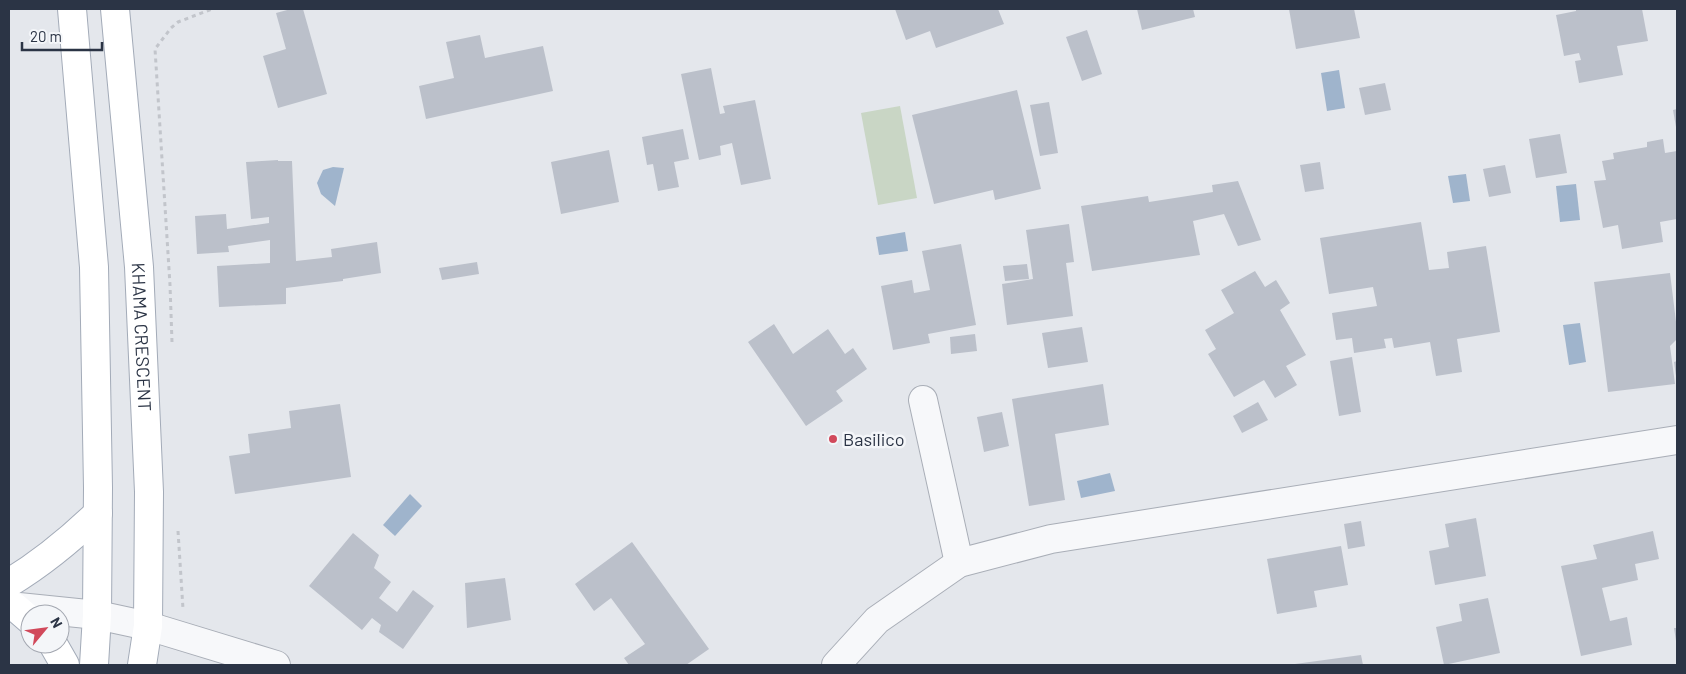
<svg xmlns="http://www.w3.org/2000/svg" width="1686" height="674" viewBox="0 0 1686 674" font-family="Barlow,sans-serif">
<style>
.green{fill:#c9d6c5}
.water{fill:#9fb4cc}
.building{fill:#bbc0ca}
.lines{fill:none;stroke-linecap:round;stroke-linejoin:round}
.street-casing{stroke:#a9aeb7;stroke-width:30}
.primary-casing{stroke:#a3abb8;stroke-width:30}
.path{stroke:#c2c5cb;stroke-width:3;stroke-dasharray:4 4;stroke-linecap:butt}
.street{stroke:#f7f8fa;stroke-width:28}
.primary{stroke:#fff;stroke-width:28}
.poi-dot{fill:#d1495b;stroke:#f4f6f9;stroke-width:2}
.labels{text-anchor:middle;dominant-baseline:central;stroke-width:5;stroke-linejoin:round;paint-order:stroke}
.street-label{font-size:18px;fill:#2b3445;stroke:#f4f6f9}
.poi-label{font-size:18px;fill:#2b3445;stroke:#f4f6f9;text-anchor:start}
</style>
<rect width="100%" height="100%" fill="#e4e7ec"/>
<path class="green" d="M900 106 917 198 878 205 861 113Z"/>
<g class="water">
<path d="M1339 70 1345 108 1327 111 1321 73Z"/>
<path d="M333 167 344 168 335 206 321 194 317 183 323 170Z"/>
<path d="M1466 174 1470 201 1453 203 1448 176Z"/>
<path d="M1576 184 1580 220 1560 222 1556 186Z"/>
<path d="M905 232 908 251 879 255 876 237Z"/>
<path d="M1580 323 1586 362 1569 365 1563 325Z"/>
<path d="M1110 473 1115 491 1081 498 1077 481Z"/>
<path d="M410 494 422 506 395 536 383 525Z"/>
</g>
<g class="building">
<path d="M291 9H303L327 94 278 108 263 56 286 49 276 13Z"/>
<path d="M895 9H998L1004 24 936 48 930 31 906 40Z"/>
<path d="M1137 9H1193L1195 17 1142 30Z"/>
<path d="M1289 9H1354L1360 38 1296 49Z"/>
<path d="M1576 9H1642L1648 41 1617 46 1623 75 1579 83 1575 61 1581 60 1579 53 1564 56 1556 15 1576 11Z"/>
<path d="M1087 30 1102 74 1082 81 1066 37Z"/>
<path d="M480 35 485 58 543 46 553 91 426 119 419 86 454 78 446 42Z"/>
<path d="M711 68 720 114 725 113 723 106 755 100 771 179 741 185 732 143 720 146 721 155 699 160 681 74Z"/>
<path d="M1385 83 1391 110 1365 115 1359 88Z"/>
<path d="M1017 90 1041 189 995 200 993 190 934 204 912 115Z"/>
<path d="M1049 102 1058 153 1040 156 1030 105Z"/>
<path d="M1677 109V127H1676L1673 110Z"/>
<path d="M683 129 689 159 674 162 679 187 658 191 653 164 647 165 642 137Z"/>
<path d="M1560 134 1567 173 1536 178 1529 139Z"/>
<path d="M1663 139 1665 153 1677 151V219L1660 222 1663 242 1622 249 1618 225 1603 228 1594 181 1606 180 1602 161 1614 159 1613 153 1647 147V142Z"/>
<path d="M609 150 619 202 561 214 551 162Z"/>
<path d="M278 160V161H292L296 261 332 257 331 249 377 242 381 273 343 279V281L286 288V304L219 307 217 266 270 263V240L228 246 229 252 197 254 195 216 226 214 227 229 269 223V217L251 219 246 162Z"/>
<path d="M1320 162 1324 189 1305 192 1300 165Z"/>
<path d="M1505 165 1511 193 1489 197 1483 169Z"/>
<path d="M1238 181 1261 240 1238 246 1224 214 1193 221 1200 255 1092 271 1081 206 1148 196 1149 202 1213 192 1212 185Z"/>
<path d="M1421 222 1429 270 1449 268 1447 252 1486 246 1500 332 1457 339 1462 372 1436 376 1430 342 1394 348 1392 338 1384 339 1386 348 1354 353 1352 338 1336 340 1332 313 1377 306 1373 287 1329 294 1320 238Z"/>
<path d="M1069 224 1074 262 1066 263 1073 316 1007 325 1002 284 1033 279 1026 230Z"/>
<path d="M961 244 976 325 928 334 930 343 893 350 881 286 912 280 914 293 930 290 922 251Z"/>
<path d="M477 262 479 274 442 280 439 268Z"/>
<path d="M1027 264 1029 279 1005 281 1003 266Z"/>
<path d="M1255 271 1265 287 1276 280 1290 303 1280 310 1306 355 1286 366 1297 385 1275 398 1264 380 1234 397 1208 354 1216 349 1205 330 1234 313 1221 290Z"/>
<path d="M1670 273 1677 330V339L1670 346 1675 384 1608 392 1594 282Z"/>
<path d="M774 324 793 354 828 329 845 354 853 348 867 369 836 391 843 401 806 426 748 342Z"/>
<path d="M1082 327 1088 362 1048 368 1042 333Z"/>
<path d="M975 334 977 351 951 354 950 337Z"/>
<path d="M1352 357 1361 412 1339 416 1330 361Z"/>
<path d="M1677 361V376H1676L1674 362Z"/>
<path d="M1103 384 1109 425 1055 434 1065 500 1029 506 1012 399Z"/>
<path d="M1258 402 1268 420 1242 433 1233 416Z"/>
<path d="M340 404 351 477 235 494 229 456 250 453 248 434 291 428 289 411Z"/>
<path d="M1002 412 1009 446 984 452 977 417Z"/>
<path d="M1476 518 1486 576 1435 585 1429 551 1449 547 1445 524Z"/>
<path d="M1361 521 1365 546 1348 549 1344 524Z"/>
<path d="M1653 531 1659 559 1635 564 1638 580 1602 588 1610 621 1627 617 1632 645 1581 656 1561 566 1597 559 1593 545Z"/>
<path d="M353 533 379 555 374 568 391 582 379 598 397 612 413 590 434 606 403 649 379 632 381 625 372 618 362 630 309 586Z"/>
<path d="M632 542 709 649 686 665H629L624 658 645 644 611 598 594 611 575 584Z"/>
<path d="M1341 546 1348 585 1314 591 1317 607 1277 614 1267 559Z"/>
<path d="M505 578 511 620 467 628 465 583Z"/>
<path d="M1488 598 1500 653 1444 665 1436 627 1462 621 1459 604Z"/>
<path d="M1674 628H1677V641H1676Z"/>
<path d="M1361 655 1363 665H1296L1295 664Z"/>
</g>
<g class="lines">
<g class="street-casing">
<g id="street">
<path d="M923 400 959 563"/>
<path d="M9 606 97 615 148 626 276 665"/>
<path d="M836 665 877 620 959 563 1051 539 1677 440"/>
</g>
</g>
<g class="primary-casing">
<g id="primary">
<path d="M72 9 94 267 98 488 97 615 94 665"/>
<path id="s1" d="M115 9 139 267 149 492 148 626 142 665"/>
<path d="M9 583C42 563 70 540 98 513"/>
<path d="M15 607 30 620"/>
<path d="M53 644 65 665"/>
</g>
</g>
<g class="path">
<path d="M172 342 170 285 155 49 171 28 178 22 212 9"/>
<path d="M178 531 183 609"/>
</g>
<use href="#street" class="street"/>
<use href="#primary" class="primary"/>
</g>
<circle class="poi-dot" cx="833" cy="439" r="5"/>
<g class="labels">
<g class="street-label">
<text stroke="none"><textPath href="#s1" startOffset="329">KHAMA CRESCENT</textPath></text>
</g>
<g class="poi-label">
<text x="843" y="439">Basilico</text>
</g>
</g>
<rect width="1686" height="674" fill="none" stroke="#2b3445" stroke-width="20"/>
<g transform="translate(45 629) rotate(61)"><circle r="24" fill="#f4f6f9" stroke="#a4a8b1"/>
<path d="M0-4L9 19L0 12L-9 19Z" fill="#d1495b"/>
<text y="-8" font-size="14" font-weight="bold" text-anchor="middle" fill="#2b3445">N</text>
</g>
<path d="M22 42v8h80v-8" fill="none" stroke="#2b3445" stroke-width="2.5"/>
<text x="30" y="42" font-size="15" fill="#2b3445" stroke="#f4f6f9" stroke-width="4" paint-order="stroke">20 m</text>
</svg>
